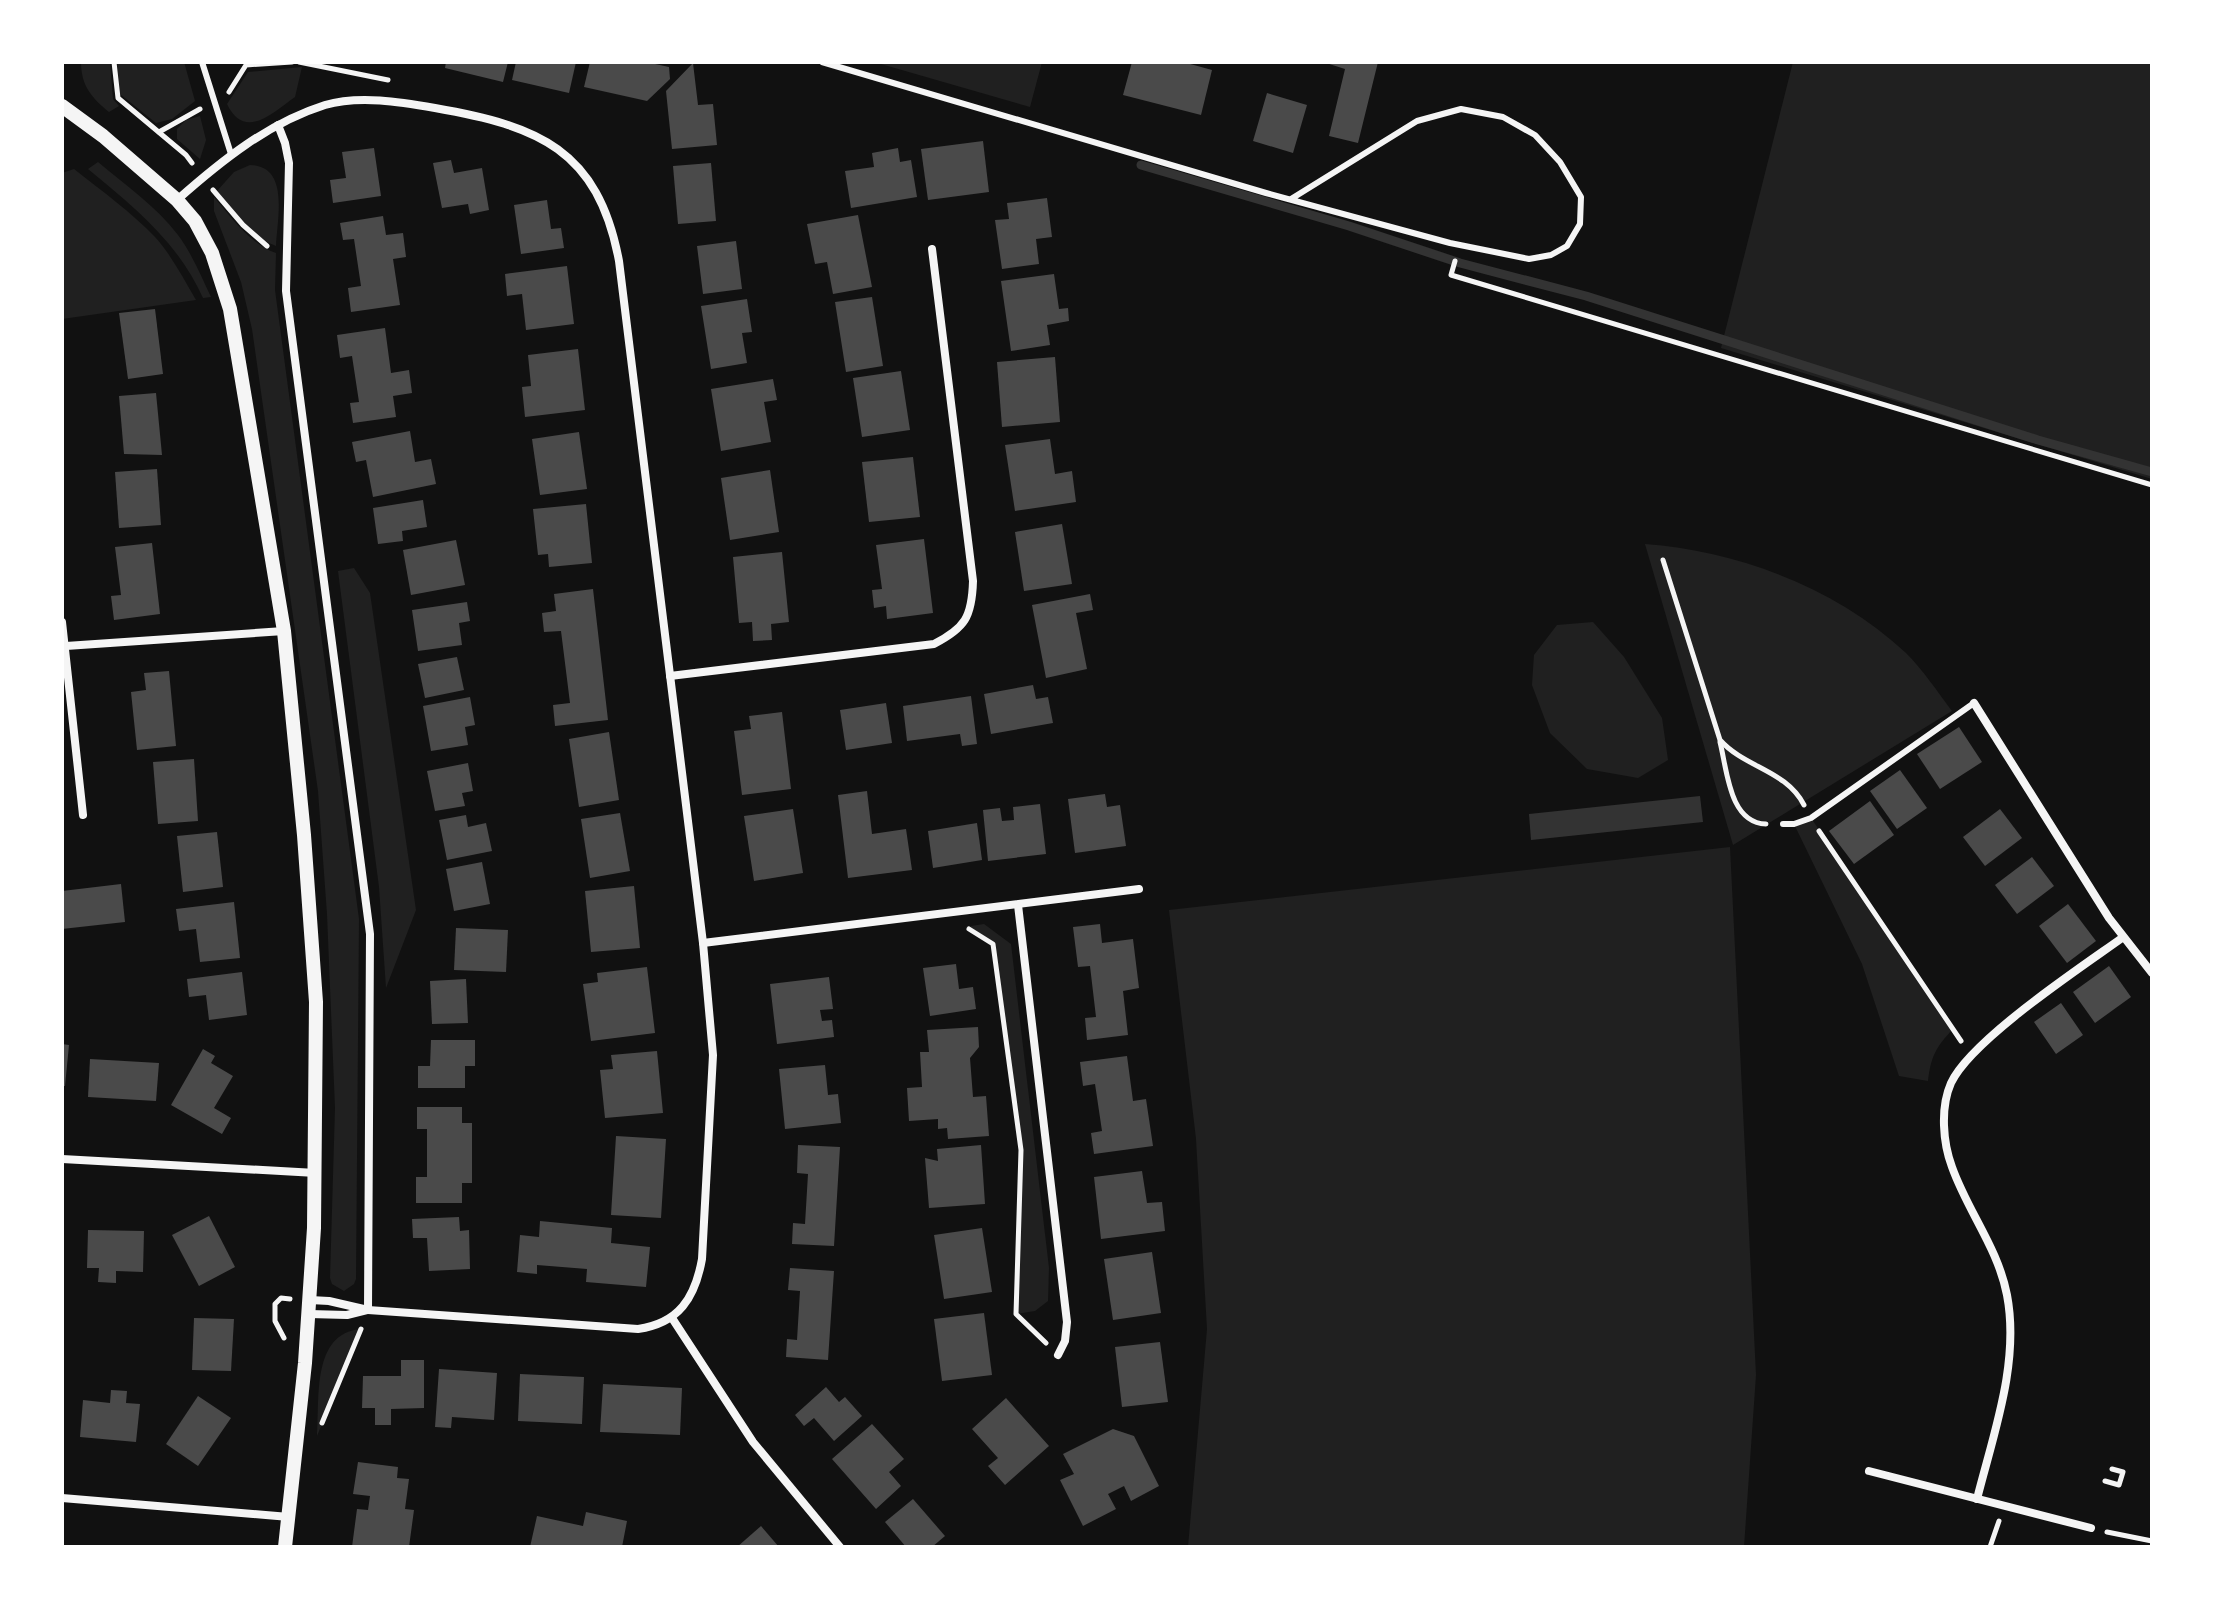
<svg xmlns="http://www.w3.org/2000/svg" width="2214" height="1609" viewBox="0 0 2214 1609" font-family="Jost,sans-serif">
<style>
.green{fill:#202020}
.water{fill:#333}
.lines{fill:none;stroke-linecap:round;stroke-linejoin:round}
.stream{stroke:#333;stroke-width:9}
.building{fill:#4a4a4a}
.path{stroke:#f5f5f5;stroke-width:5}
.service{stroke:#f5f5f5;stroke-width:6}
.minor{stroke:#f5f5f5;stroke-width:8}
.tertiary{stroke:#f5f5f5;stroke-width:14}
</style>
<rect width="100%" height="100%" fill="#111"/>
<g class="green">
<path d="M81 62H110L113 99 119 106 109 112C92 98 81 86 81 62Z"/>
<path d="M117 62H184L195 101 172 119 156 123 120 94Z"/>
<path d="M874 62H1042L1030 107Z"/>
<path d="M1793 62H2152V479L1721 348Z"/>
<path d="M302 67 295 97C272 113 245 141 227 104L248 72Z"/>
<path d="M200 116 206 140 200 159 177 139V129L186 120Z"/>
<path d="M98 162C125 185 156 206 178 235 192 254 201 276 211 297L203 298C178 242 134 207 88 169Z"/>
<path d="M250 165C290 166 277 219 276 246 252 238 233 209 217 191L234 172Z"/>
<path d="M74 169C102 191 131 212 155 237 172 256 183 278 196 300L62 319V173Z"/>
<path d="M214 197C232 218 250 244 276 253L275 290 359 919 356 1279 354 1284 344 1291 332 1284 330 1278 335 1108 327 914 318 791 252 329 241 282 214 211Z"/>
<path d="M1645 544C1738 551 1837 588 1906 653 1923 670 1937 691 1952 711L1733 845Z"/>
<path d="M354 568 370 593 416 910 386 988 379 887 338 571Z"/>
<path d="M1593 622 1624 657 1662 718 1668 760 1638 778 1587 769 1550 733 1532 685 1534 655 1557 625Z"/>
<path d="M1811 818 1953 1029C1936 1047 1931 1056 1928 1081L1899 1076 1862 964 1794 824Z"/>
<path d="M1730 847 1756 1375 1744 1547H1188L1207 1329 1196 1139 1169 910Z"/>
<path d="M984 924 1011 944 1049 1268 1048 1301 1035 1311 1016 1314 1021 1150 993 944 965 927Z"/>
<path d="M361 1329 317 1436C320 1400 311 1333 361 1329Z"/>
</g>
<path class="water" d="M1700 796 1703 822 1531 840 1529 814Z"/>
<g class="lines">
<path class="stream" d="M1141 165 1349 226 1460 263 1586 296 2038 440 2152 472"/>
</g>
<g class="building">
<path d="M446 62H508L503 82 445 68Z"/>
<path d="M516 62H576L569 93 512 80Z"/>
<path d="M590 62H646L669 67 670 79 647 101 584 87Z"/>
<path d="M1132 62H1183L1212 70 1201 115 1123 95Z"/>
<path d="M1323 62H1378L1358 143 1329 136 1345 69Z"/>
<path d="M693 63 698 105 713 104 717 145 672 149 666 91Z"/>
<path d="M1267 93 1307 105 1293 153 1253 141Z"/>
<path d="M983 141 989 192 928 200 921 149Z"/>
<path d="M374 148 381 196 333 203 330 180 346 178 342 152Z"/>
<path d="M898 148 900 162 911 160 917 197 851 208 845 171 874 167 872 153Z"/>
<path d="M451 160 454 173 482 168 489 210 470 214 468 204 442 208 433 163Z"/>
<path d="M711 163 716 221 678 224 673 166Z"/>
<path d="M1047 198 1052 237 1036 239 1039 264 1002 269 995 220 1009 219 1007 203Z"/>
<path d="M547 200 551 229 561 228 564 248 521 254 514 205Z"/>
<path d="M858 215 872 287 833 294 827 262 815 264 807 224Z"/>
<path d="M383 216 386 235 403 233 406 257 393 259 400 305 351 312 348 288 361 286 354 239 343 240 340 223Z"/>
<path d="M736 241 742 289 703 294 697 246Z"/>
<path d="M567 266 574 324 526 330 522 294 507 296 505 274Z"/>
<path d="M1054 274 1059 309 1068 308 1069 321 1047 325 1050 345 1011 351 1001 281Z"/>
<path d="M872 297 883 366 846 372 835 302Z"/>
<path d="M747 299 752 332 742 333 747 363 711 369 701 306Z"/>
<path d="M155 309 163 374 128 379 119 313Z"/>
<path d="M385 328 391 373 409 370 412 393 393 396 396 417 353 423 350 403 359 402 352 356 340 358 337 335Z"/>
<path d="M578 349 585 410 525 417 522 387 531 386 528 355Z"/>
<path d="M1055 357 1060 422 1002 427 997 362Z"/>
<path d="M901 371 910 430 862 437 853 378Z"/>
<path d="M773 379 777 400 764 402 771 442 721 451 711 389Z"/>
<path d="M156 393 162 455 124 454 119 396Z"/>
<path d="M410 431 415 462 431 459 436 484 373 497 366 460 356 462 352 442Z"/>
<path d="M579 432 587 489 540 495 532 439Z"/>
<path d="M1050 439 1055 474 1072 471 1076 502 1015 511 1005 445Z"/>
<path d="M913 457 920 517 869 522 862 462Z"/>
<path d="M157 469 161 525 119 528 115 472Z"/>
<path d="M770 470 779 532 730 540 721 478Z"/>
<path d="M423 500 427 527 402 531 403 541 378 544 373 508Z"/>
<path d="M586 504 592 563 549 567 548 554 538 555 533 509Z"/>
<path d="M1062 524 1072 584 1024 591 1015 532Z"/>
<path d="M924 539 933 613 887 619 886 606 874 608 872 590 882 589 876 545Z"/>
<path d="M456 540 465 585 411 595 403 550Z"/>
<path d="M152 543 160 614 114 620 111 596 121 595 115 547Z"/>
<path d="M782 552 789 622 771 624 772 640 753 641 752 622 739 623 733 557Z"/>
<path d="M593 589 608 720 555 726 553 705 570 703 561 631 544 632 542 613 556 611 554 594Z"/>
<path d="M1090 594 1093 610 1076 613 1087 669 1046 678 1032 605Z"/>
<path d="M467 602 470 621 459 623 462 645 418 651 412 610Z"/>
<path d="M457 657 464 690 425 698 418 664Z"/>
<path d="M169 671 176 746 137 750 131 692 146 690 144 673Z"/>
<path d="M1033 685 1036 699 1048 697 1053 723 991 734 984 694Z"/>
<path d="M971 696 977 744 962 746 960 734 907 741 903 706Z"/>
<path d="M470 697 475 725 465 727 468 745 431 751 423 706Z"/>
<path d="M886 703 892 743 846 750 840 710Z"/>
<path d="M782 712 791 789 742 795 734 731 751 729 749 716Z"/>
<path d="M1959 727 1982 762 1940 789 1917 754Z"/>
<path d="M609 732 619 800 579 807 569 739Z"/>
<path d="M194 759 198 821 158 824 153 762Z"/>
<path d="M468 763 473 791 462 793 465 806 435 811 427 771Z"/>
<path d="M1900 770 1927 808 1897 829 1870 791Z"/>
<path d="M867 791 872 834 906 829 912 870 848 878 838 795Z"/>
<path d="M1105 794 1107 807 1120 805 1126 846 1075 853 1068 799Z"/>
<path d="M1870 801 1894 835 1854 864 1829 831Z"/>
<path d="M1040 804 1046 854 988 861 983 810 1000 808 1002 821 1014 820 1013 807Z"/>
<path d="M793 809 803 873 754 881 744 816Z"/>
<path d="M2000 809 2022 838 1985 866 1963 837Z"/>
<path d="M620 813 630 871 590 878 581 819Z"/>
<path d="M466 815 468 827 486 823 492 851 447 860 439 820Z"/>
<path d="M977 823 982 860 933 868 928 831Z"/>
<path d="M217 832 223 887 183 892 177 836Z"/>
<path d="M2032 857 2054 886 2017 914 1995 885Z"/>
<path d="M482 862 490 904 454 911 446 869Z"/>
<path d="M121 884 125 922 62 929V891Z"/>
<path d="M634 886 640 948 591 952 585 891Z"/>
<path d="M234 902 240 958 200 962 196 929 179 931 176 909Z"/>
<path d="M2068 904 2096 941 2067 963 2039 926Z"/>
<path d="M1100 924 1102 943 1133 939 1139 988 1123 991 1128 1035 1087 1040 1085 1018 1096 1017 1090 966 1078 967 1073 927Z"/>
<path d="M456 928 508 930 506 972 454 970Z"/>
<path d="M956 964 959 989 973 987 976 1009 930 1016 923 968Z"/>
<path d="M2109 966 2131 997 2095 1023 2073 992Z"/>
<path d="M647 967 655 1033 591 1041 583 984 598 982 597 973Z"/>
<path d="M242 972 247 1015 209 1020 206 995 189 997 187 979Z"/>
<path d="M829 977 833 1009 820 1010 822 1021 832 1020 834 1037 777 1044 770 984Z"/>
<path d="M466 979 468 1023 432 1024 430 981Z"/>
<path d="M2061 1003 2083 1035 2056 1054 2034 1022Z"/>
<path d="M978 1027 979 1047 970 1058 973 1097 986 1096 989 1136 948 1139 947 1128 938 1129V1119L909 1121 907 1088 922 1087 920 1052H929L927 1030Z"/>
<path d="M431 1040H475V1066H465V1088H418V1066H430Z"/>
<path d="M62 1044 69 1045 65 1086H62Z"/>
<path d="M203 1049 215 1056 211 1063 233 1076 214 1108 231 1118 222 1134 171 1105Z"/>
<path d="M657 1051 663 1113 605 1118 600 1070 613 1069 611 1055Z"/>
<path d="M1127 1056 1133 1101 1146 1099 1153 1146 1094 1154 1091 1133 1102 1131 1095 1084 1083 1086 1080 1062Z"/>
<path d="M90 1059 159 1063 156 1101 88 1097Z"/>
<path d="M825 1065 828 1095 838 1094 841 1123 785 1129 779 1069Z"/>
<path d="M417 1107H462V1123H472V1183H462V1203H416V1177H427V1129H417Z"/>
<path d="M616 1136 666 1139 661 1218 611 1215Z"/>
<path d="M798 1145 840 1147 834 1246 792 1244 793 1223 805 1224 808 1174 797 1173Z"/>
<path d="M981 1145 985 1204 929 1208 925 1158 938 1161 937 1149Z"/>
<path d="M1142 1171 1147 1203 1162 1202 1165 1231 1101 1239 1094 1177Z"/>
<path d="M209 1216 235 1267 199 1286 172 1235Z"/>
<path d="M459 1217 460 1231 469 1230 470 1269 429 1271 427 1238H413L412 1219Z"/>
<path d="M540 1221 612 1228 611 1243 650 1247 646 1287 586 1282 587 1269 537 1265V1274L517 1272 520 1235 539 1237Z"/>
<path d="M982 1228 992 1292 944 1299 934 1235Z"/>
<path d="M88 1230 144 1231 143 1272 116 1271V1283L98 1282 99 1268H87Z"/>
<path d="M1152 1252 1161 1313 1113 1320 1104 1259Z"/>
<path d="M790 1268 834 1271 828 1360 786 1357 787 1339 797 1340 800 1291 788 1290Z"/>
<path d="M984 1313 992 1375 942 1381 934 1319Z"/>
<path d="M194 1318 234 1319 231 1371 192 1370Z"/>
<path d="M1160 1342 1168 1402 1122 1407 1115 1347Z"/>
<path d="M401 1360H424V1408L391 1409V1425H375V1408H362L363 1376H401Z"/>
<path d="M439 1369 497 1373 494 1420 452 1417 451 1428 435 1427Z"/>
<path d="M520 1374 584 1377 582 1424 518 1421Z"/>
<path d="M603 1384 682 1388 680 1435 600 1432Z"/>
<path d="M826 1387 839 1402 845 1397 862 1416 834 1441 814 1418 804 1426 795 1415Z"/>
<path d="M111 1390 127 1391 126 1403 140 1404 136 1442 80 1437 83 1400 110 1403Z"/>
<path d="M198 1396 231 1418 198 1466 166 1444Z"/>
<path d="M1006 1398 1049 1446 1005 1485 988 1466 998 1458 972 1429Z"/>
<path d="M872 1424 904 1459 889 1472 901 1486 876 1509 832 1459Z"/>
<path d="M1113 1429 1134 1436 1159 1486 1131 1501 1124 1486 1108 1494 1116 1509 1083 1526 1060 1480 1074 1474 1063 1454Z"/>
<path d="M358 1462 398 1467 397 1478 409 1479 405 1509 414 1510 409 1547H352L357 1509 368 1510 370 1496 353 1494Z"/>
<path d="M913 1499 945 1536 932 1547H906L885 1522Z"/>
<path d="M586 1512 627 1521 622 1547H530L537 1516 583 1526Z"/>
<path d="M761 1526 779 1547H737Z"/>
</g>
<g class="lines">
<g class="path">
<path d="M114 62 118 98 186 155 192 163"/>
<path d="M299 62 388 80"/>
<path d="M229 92 246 65 292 62"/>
<path d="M159 132 200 109"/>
<path d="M213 190 243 225 267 246"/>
<path d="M1455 261 1451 275 2152 485"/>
<path d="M1663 560 1720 740C1745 768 1786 770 1804 805"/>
<path d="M1720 742C1727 769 1729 823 1766 824"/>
<path d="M1819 831 1961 1041"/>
<path d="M969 929 993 944 1021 1150 1016 1314 1046 1343"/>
<path d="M284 1338 275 1321V1304L281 1298 290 1299"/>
<path d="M322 1423 361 1329"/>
<path d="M2105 1481 2119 1485 2123 1472 2112 1469"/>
<path d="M2107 1532 2152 1541"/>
<path d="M1990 1547 1999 1521"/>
</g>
<g class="service">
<path d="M202 62 231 154"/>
<path d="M822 62 1266 193 1450 243 1529 259 1551 255 1567 246 1580 224 1581 197 1560 162 1535 135 1503 117 1461 109 1417 121 1291 199"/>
<path d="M1783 824H1794L1811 818 1974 703"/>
</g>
<g class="minor">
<path d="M278 125 285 143 289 163 286 291 370 934 368 1310"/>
<path d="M177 200C221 161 268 123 325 105 359 95 401 102 435 108 538 126 598 149 619 261L703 943 713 1055 702 1259C695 1298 679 1323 638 1329L368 1310 329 1301 310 1300"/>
<path d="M62 622 83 815"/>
<path d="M66 646 284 631"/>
<path d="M670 676 934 644C965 628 972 617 973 581L932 249"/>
<path d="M1974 703 2109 918 2152 973"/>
<path d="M1018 905 1067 1322 1065 1341 1058 1355"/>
<path d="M703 943 1139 889"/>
<path d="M62 1159 316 1173"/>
<path d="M309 1314 347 1315 367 1310"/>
<path d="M672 1318 753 1442 840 1547"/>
<path d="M1869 1471 2091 1528"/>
<path d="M62 1498 289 1517"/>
<path d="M1977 1499C1993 1435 2020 1363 2007 1295 1998 1248 1968 1212 1952 1167 1943 1143 1940 1108 1951 1083 1971 1040 2080 968 2122 938"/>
</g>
<path class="tertiary" d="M62 106 103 136 177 200 195 221 212 253 230 309 284 631 304 835 316 1002 314 1228 305 1363 285 1547"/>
</g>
<rect width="2214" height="1609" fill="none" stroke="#ffffff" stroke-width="128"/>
</svg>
